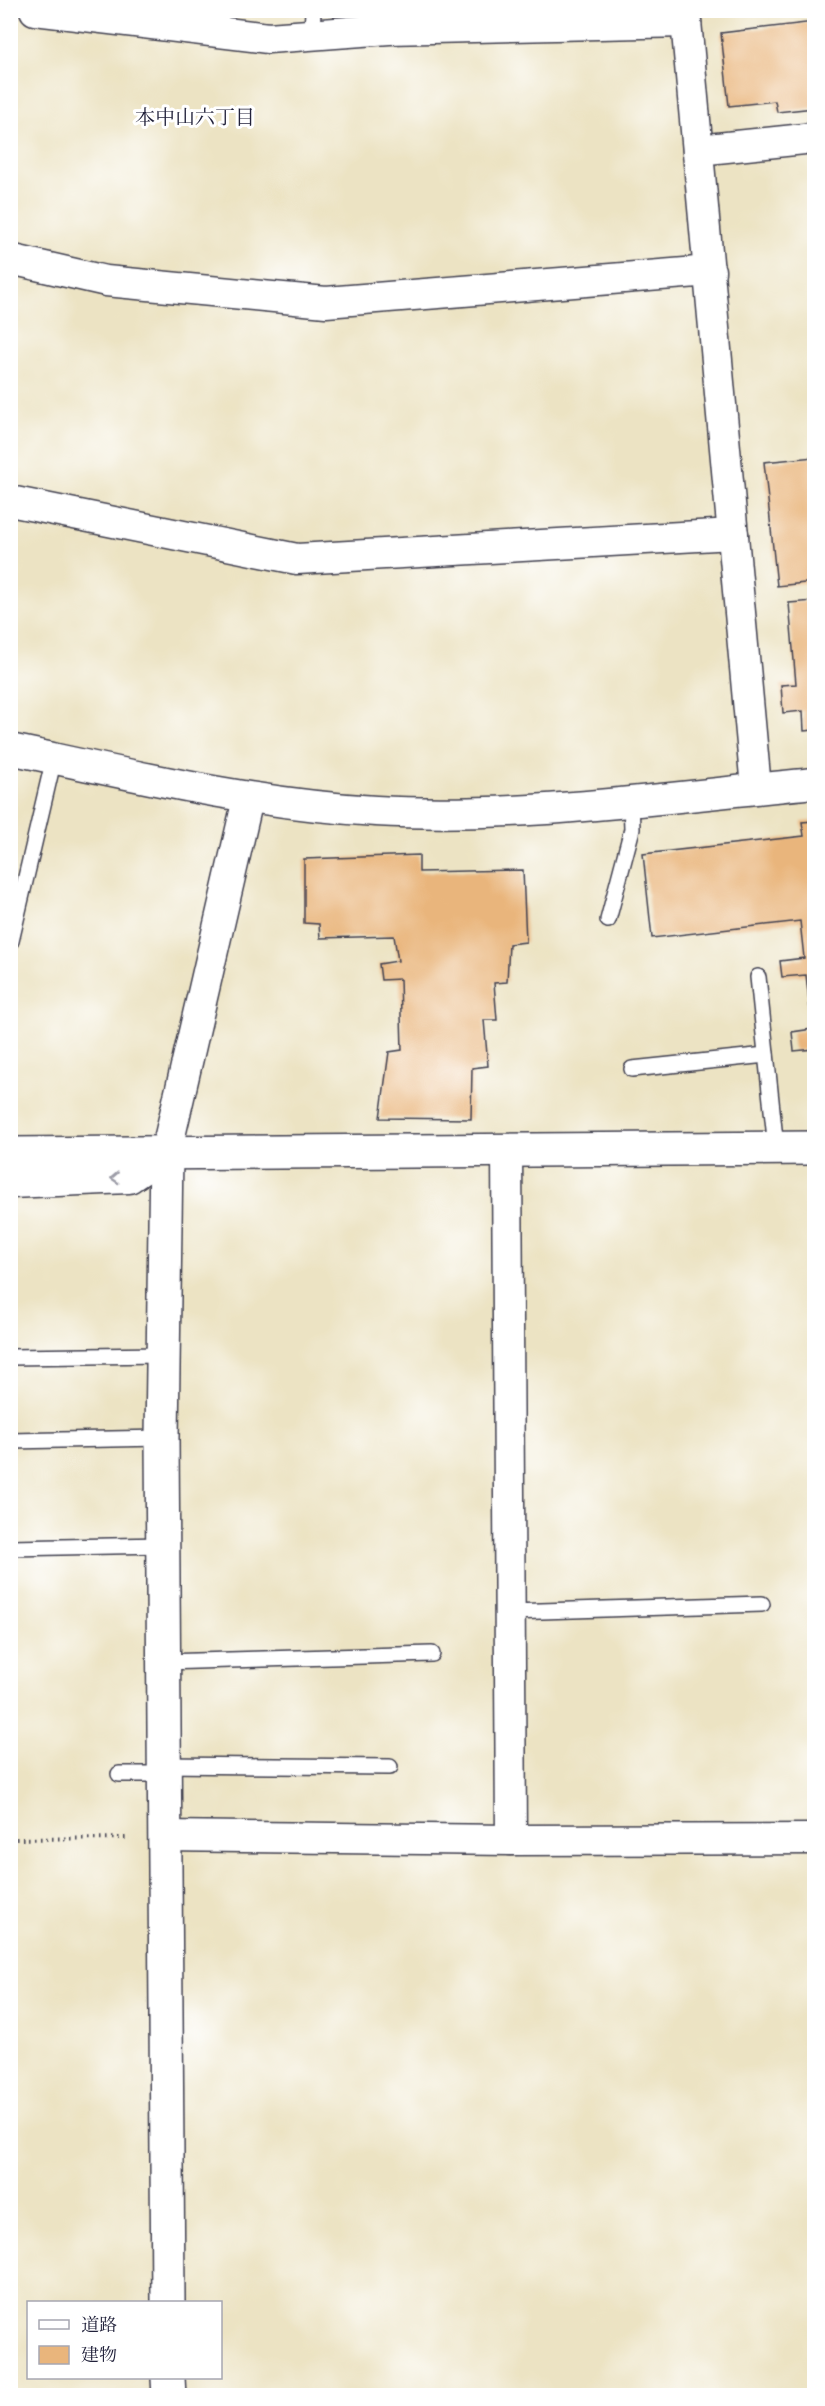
<svg xmlns="http://www.w3.org/2000/svg" width="825" height="2406" viewBox="0 0 825 2406" font-family="'Libre Caslon Text','Noto Serif JP',serif">
<style>
.building{fill:#e9b57c}
.lines{fill:none;stroke-linecap:round;stroke-linejoin:round}
.service-casing{stroke:#403f4f;stroke-width:18}
.minor-casing{stroke:#403f4f;stroke-width:33}
.tertiary-casing{stroke:#403f4f;stroke-width:36}
.path{stroke:#403f4f;stroke-width:4;stroke-dasharray:1.5 4.5;stroke-linecap:butt}
.service{stroke:#fff;stroke-width:15}
.minor{stroke:#fff;stroke-width:30}
.tertiary{stroke:#fff;stroke-width:33}
.oneway{stroke:#9c9ca7}
.labels{text-anchor:middle;dominant-baseline:central;stroke-width:6;stroke-linejoin:round;paint-order:stroke}
.neighbourhood-label{font-size:20px;fill:#22223b;stroke:#fff}
</style>
<rect width="100%" height="100%" fill="#fff"/>
<filter id="ink" filterUnits="userSpaceOnUse"><feTurbulence type="fractalNoise" baseFrequency=".0167" numOctaves="2"/><feDisplacementMap in="SourceGraphic" scale="12" xChannelSelector="R" yChannelSelector="G"/><feConvolveMatrix kernelMatrix="1 2 1 2 8 2 1 2 1" color-interpolation-filters="sRGB"/></filter>
<filter id="wash" filterUnits="userSpaceOnUse"><feTurbulence type="fractalNoise" baseFrequency=".008" numOctaves="4" result="noise"/><feDisplacementMap in="SourceGraphic" scale="24" xChannelSelector="R" yChannelSelector="G"/><feGaussianBlur stdDeviation="1.35" result="paint"/><feColorMatrix in="noise" values="0 0 0 0 0 0 0 0 0 0 0 0 0 0 0 0 0 1.4 0 .05"/><feComposite in="paint" operator="in"/></filter>
<g filter="url(#wash)">
<rect width="100%" height="100%" fill="#ece3c3"/>
<g id="blocks">
<g class="building">
<path d="M814 22V108L777 112 775 101 729 106 721 33Z"/>
<path d="M814 457V582L777 586 764 462Z"/>
<path d="M814 601V730L804 731 803 711 783 713 781 685 796 684 789 603Z"/>
<path d="M814 821V1049L794 1051 792 1032 812 1029 806 975 782 977 780 961 804 958 800 921 652 938 643 854 804 836 802 822Z"/>
<path d="M419 855V872L523 870 526 942 509 944 507 982 494 983 497 1020H484L488 1066 472 1068 471 1119 380 1118 389 1052 402 1050 400 979 381 980 379 964 398 961 394 936 320 938 319 924 304 923V859Z"/>
</g>
</g>
</g>
<g filter="url(#ink)">
<use href="#blocks" fill-opacity="0" stroke="#403f4f" stroke-width="1.5"/>
<g class="lines">
<g class="service-casing">
<g id="service">
<path d="M312 34 313 10"/>
<path d="M608 920 632 829 631 800"/>
<path d="M11 941 54 758"/>
<path d="M758 977 776 1148"/>
<path d="M632 1069 766 1055"/>
<path d="M10 1357 163 1355"/>
<path d="M10 1441 162 1438"/>
<path d="M10 1548 163 1545"/>
<path d="M510 1612 762 1604"/>
<path d="M164 1662 432 1654"/>
<path d="M164 1765 390 1767"/>
<path d="M119 1774H164"/>
</g>
</g>
<g class="minor-casing">
<g id="minor">
<path d="M35 10 268 38 389 29 686 22"/>
<path d="M685 10 756 788"/>
<path d="M698 150 814 138"/>
<path d="M10 259 106 281 326 302 710 271"/>
<path d="M10 501 297 559 733 534"/>
<path d="M10 749C132 775 252 804 376 811 522 819 670 797 814 783"/>
<path d="M507 1150 511 1840"/>
<path d="M10 1183 129 1178 166 1153 248 799"/>
<path d="M165 1836 511 1840 814 1839"/>
</g>
</g>
<g class="tertiary-casing">
<g id="tertiary">
<path d="M166 1153 162 1438 168 2302"/>
<path d="M10 1154 814 1148"/>
<path d="M168 2378 169 2396"/>
</g>
</g>
<path class="path" d="M10 1839 130 1838"/>
<use href="#service" class="service"/>
<use href="#minor" class="minor"/>
<use href="#tertiary" class="tertiary"/>
</g>
<defs><path id="oneway-chevron" d="M-2-3.5L2.5 0L-2 3.5" fill="none" stroke-width="1.6" stroke-linecap="round" stroke-linejoin="round" transform="scale(1.5)"/></defs>
<use class="oneway" href="#oneway-chevron" transform="translate(115 1178) rotate(177)"/>
</g>
<g class="labels">
<g class="neighbourhood-label">
<text x="195" y="117">本中山六丁目</text>
</g>
</g>
<rect width="825" height="2406" fill="none" stroke="#fff" stroke-width="36"/>
<rect x="27" y="2301" width="195" height="78" fill="#ffffff" stroke="#a7a7b1" stroke-width="1.5"/>
<rect x="39" y="2320" width="30" height="9" fill="#ffffff" stroke="#a7a7b1" stroke-width="1.5"/>
<text x="81" y="2331" font-size="18" fill="#22223b">道路</text>
<rect x="39" y="2346" width="30" height="18" fill="#e9b57c" stroke="#a7a7b1" stroke-width="1.5"/>
<text x="81" y="2361" font-size="18" fill="#22223b">建物</text>
</svg>
